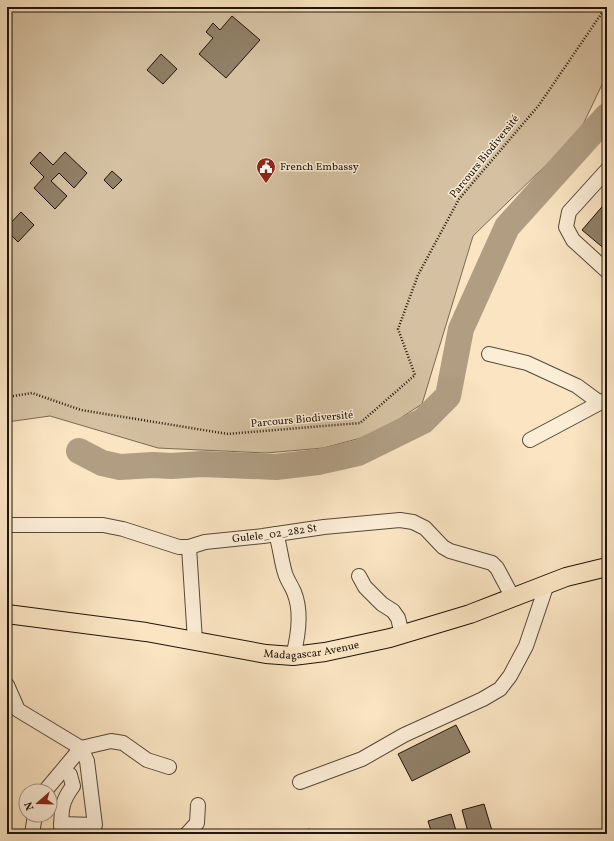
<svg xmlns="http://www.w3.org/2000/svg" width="614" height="841" viewBox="0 0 614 841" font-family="Vollkorn,serif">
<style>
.green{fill:#d5c1a2;stroke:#7a6a54}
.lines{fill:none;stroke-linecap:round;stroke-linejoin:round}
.river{stroke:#b09d82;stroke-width:26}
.building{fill:#918068;stroke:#201407}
.minor-casing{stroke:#564836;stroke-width:16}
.major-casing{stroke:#201407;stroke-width:20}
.path{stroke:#201407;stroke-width:2.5;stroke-dasharray:1 2;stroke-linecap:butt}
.minor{stroke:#fcedd7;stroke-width:14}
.major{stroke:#fae4c2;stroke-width:18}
.labels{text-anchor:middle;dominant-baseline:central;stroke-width:3;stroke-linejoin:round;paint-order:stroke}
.street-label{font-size:11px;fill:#201407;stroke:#fcedd7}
.poi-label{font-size:11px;fill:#201407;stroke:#fcedd7;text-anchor:start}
</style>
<rect width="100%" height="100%" fill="#fae4c2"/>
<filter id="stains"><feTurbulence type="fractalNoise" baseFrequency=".005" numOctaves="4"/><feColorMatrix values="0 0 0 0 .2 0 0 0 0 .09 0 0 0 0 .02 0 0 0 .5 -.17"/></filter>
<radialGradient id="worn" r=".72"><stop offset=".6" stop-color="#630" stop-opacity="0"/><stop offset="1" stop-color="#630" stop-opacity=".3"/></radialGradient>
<path class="green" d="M7 7H607V74L579 133 473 236 422 404 376 434 323 448 266 453 158 448 50 416 7 422Z"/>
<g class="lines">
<path class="river" d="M79 451 102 463 120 467 153 465 171 466 202 464 276 467 318 462 358 453 423 421 448 396 461 329 507 227 607 116"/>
</g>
<g class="building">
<path d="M232 16 260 40 226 78 199 54 213 38 206 32 213 23 220 30Z"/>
<path d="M161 54 177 69 163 84 147 70Z"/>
<path d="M40 152 53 165 65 152 87 173 74 188 59 173 51 181 67 196 55 209 34 188 44 177 30 163Z"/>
<path d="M112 171 122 180 113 189 104 180Z"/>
<path d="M607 201V251L582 230Z"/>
<path d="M21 212 34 225 18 242 7 231V227Z"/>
<path d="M456 725 470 752 412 781 398 754Z"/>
<path d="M484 804 493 834H462L468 832 462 810Z"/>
<path d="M451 814 457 834H432L428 821Z"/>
<path d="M308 829 323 832 325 834H307Z"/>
</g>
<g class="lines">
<g class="minor-casing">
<g id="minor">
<path d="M607 170 569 212 566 227 573 240 607 271"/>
<path d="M489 354 527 363 577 386 600 403"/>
<path d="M530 440 607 399"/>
<path id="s1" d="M7 525H103L123 529 179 547H189L205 542 263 536 324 527 400 520 413 522 425 528 443 547 450 551 492 563 497 568 513 598"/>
<path d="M276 534C280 546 281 560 285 573 287 580 291 585 294 592 302 611 298 637 293 656"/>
<path d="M189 547 195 641"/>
<path d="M359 576 365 587 382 604 393 611 398 618 402 634"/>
<path d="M7 685 18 710 81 748 87 761 95 825 61 824"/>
<path d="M81 748 111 741 123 743 147 760 169 767"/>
<path d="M300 782 362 759 404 735 483 699 500 689 510 676 526 646 547 584"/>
<path d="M45 791 81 748"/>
<path d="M32 834 35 815"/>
<path d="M61 834C62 812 59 805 73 786L70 775 64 770"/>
<path d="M187 834 197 823 198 805"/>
</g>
</g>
<g class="major-casing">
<g id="major">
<path id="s2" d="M7 614 146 632 266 654 293 656 325 652 390 638 470 614 566 577 607 567"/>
</g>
</g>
<path class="path" d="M7 397 32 393 81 410 228 434 360 423 415 375 398 329 418 275 459 199 539 105 606 7"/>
<use href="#minor" class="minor"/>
<use href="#major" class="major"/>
</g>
<defs>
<g id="civic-pin" transform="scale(1)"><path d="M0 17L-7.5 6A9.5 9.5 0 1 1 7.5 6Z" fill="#8f2418" stroke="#fcedd7"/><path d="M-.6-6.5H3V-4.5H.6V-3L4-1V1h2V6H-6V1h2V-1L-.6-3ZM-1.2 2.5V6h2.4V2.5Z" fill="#fff"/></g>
</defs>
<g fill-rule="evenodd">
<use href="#civic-pin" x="266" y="167"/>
</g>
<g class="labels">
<g class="street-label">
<text transform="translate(485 157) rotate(-51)">Parcours Biodiversité</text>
<text transform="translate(302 420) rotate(-5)">Parcours Biodiversité</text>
<text stroke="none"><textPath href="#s1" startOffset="272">Gulele_02_282 St</textPath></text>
<text stroke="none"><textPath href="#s2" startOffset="308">Madagascar Avenue</textPath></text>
</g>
<g class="poi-label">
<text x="280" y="167">French Embassy</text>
</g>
</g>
<rect width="614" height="841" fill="none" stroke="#fae4c2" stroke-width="24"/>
<rect x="8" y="8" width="598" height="825" fill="none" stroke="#201407" stroke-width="2"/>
<rect x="12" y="12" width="590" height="817" fill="none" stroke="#201407"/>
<g transform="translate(38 803) rotate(250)"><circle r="19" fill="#fcedd7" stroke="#a49684"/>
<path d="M0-3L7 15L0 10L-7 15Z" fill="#8f2418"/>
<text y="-6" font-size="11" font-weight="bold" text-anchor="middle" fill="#201407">N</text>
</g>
<rect width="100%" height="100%" filter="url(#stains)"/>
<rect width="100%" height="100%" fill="url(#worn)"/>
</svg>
